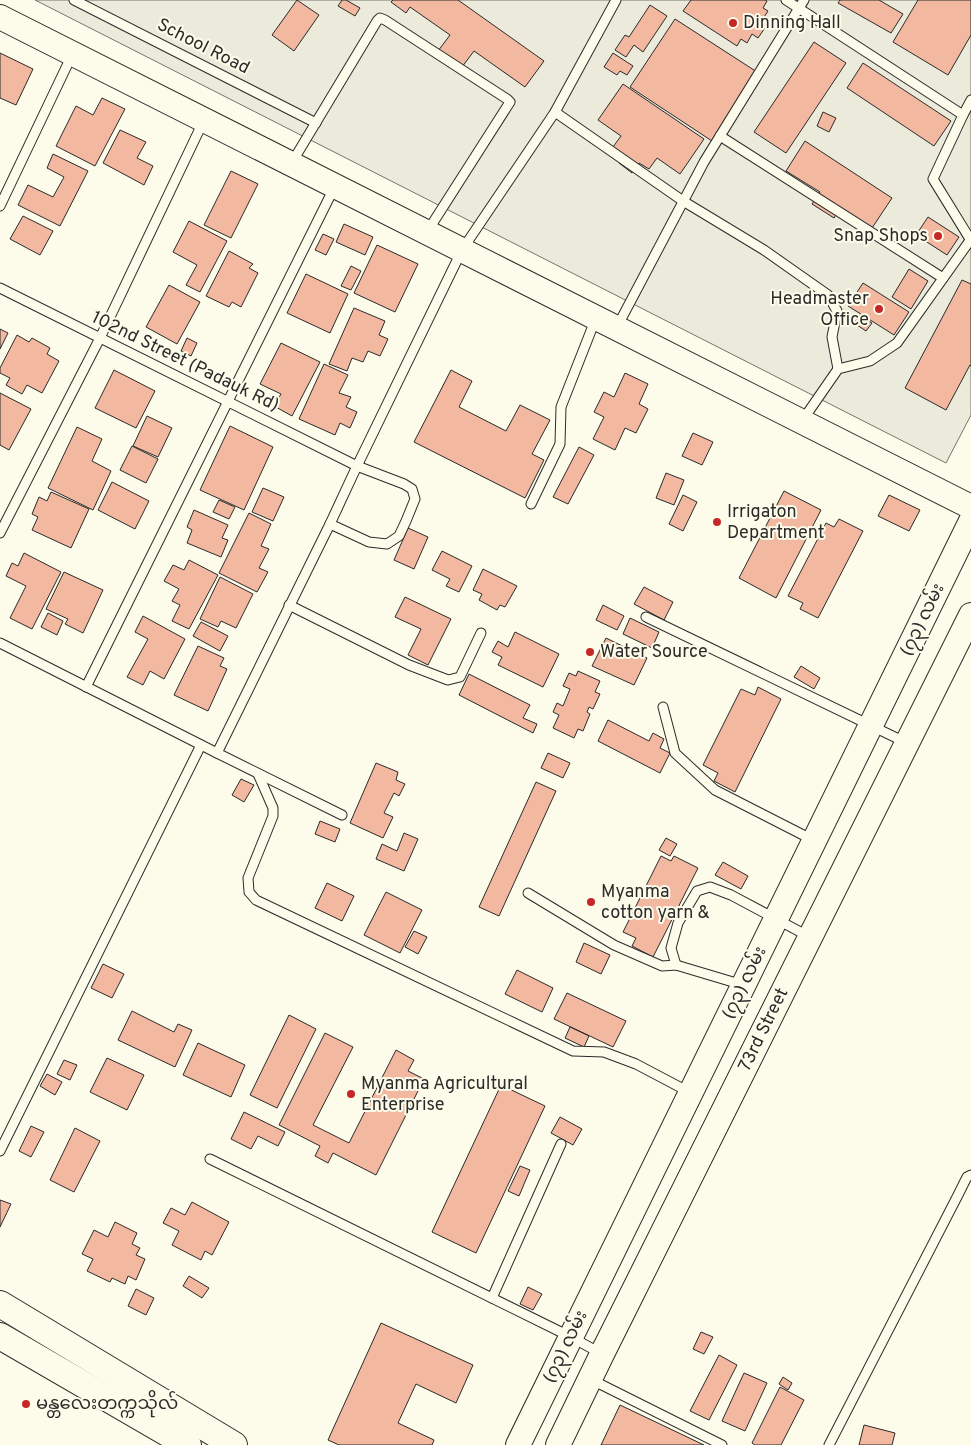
<svg xmlns="http://www.w3.org/2000/svg" width="971" height="1445" viewBox="0 0 971 1445" font-family="Overpass,'Noto Sans Myanmar',sans-serif">
<style>
.green{fill:#ecebdb;stroke:#74746e}
.building{fill:#f2b8a0;stroke:#2b2b2b}
.lines{fill:none;stroke-linecap:round;stroke-linejoin:round}
.lane-casing{stroke:#2b2b2b;stroke-width:11}
.secondary-casing{stroke:#2b2b2b;stroke-width:26}
.primary-casing{stroke:#2b2b2b;stroke-width:28}
.lane{stroke:#fdfbea;stroke-width:9}
.secondary{stroke:#fdfbea;stroke-width:24}
.primary{stroke:#fdfbea;stroke-width:26}
.poi-dot{fill:#c62828;stroke:#fdfbea;stroke-width:2}
.labels{text-anchor:middle;dominant-baseline:central;stroke-width:4;stroke-linejoin:round;paint-order:stroke}
.poi-label{font-size:18px;fill:#2b2b2b;stroke:#fdfbea;text-anchor:start}
.street-label{font-size:18px;fill:#2b2b2b;stroke:#fdfbea}
</style>
<rect width="100%" height="100%" fill="#fdfbea"/>
<path class="green" d="M35 0H971V415L946 463Z"/>
<g class="building">
<path d="M297 0 319 15 294 51 272 35Z"/>
<path d="M342 0H346L360 8 355 16 338 6Z"/>
<path d="M393 0H458L544 61 525 87 474 51 462 67 438 51 450 35 410 7 406 13 391 2Z"/>
<path d="M691 0H765L767 1 763 8 768 11 761 22 767 25 758 38 752 34 747 43 741 39 737 46 683 11Z"/>
<path d="M840 0H879L903 14 891 33 838 3Z"/>
<path d="M918 0H971V35L948 75 893 42Z"/>
<path d="M650 5 667 16 643 52 634 45 626 57 615 50 625 35 629 37Z"/>
<path d="M675 19 757 72 712 141 630 87Z"/>
<path d="M814 42 846 63 786 153 754 132Z"/>
<path d="M0 53 33 69 16 105 0 98Z"/>
<path d="M613 53 633 66 627 75 620 71 617 75 604 67Z"/>
<path d="M863 63 951 121 934 146 847 88Z"/>
<path d="M623 84 704 139 680 174 657 158 649 169 639 163 632 173 619 163 624 155 613 147 621 136 598 120Z"/>
<path d="M102 98 125 109 95 166 56 146 76 106 93 115Z"/>
<path d="M823 112 836 118 829 132 817 126Z"/>
<path d="M120 130 146 142 137 158 153 166 144 185 103 163Z"/>
<path d="M805 141 892 198 872 228 840 208 834 218 812 204 820 192 786 171Z"/>
<path d="M53 154 88 171 60 226 18 205 28 185 53 197 64 177 47 168Z"/>
<path d="M231 171 258 184 231 238 204 225Z"/>
<path d="M23 216 53 231 40 255 10 239Z"/>
<path d="M928 217 959 237 947 255 916 235Z"/>
<path d="M189 221 227 241 200 292 186 285 197 265 173 252Z"/>
<path d="M344 224 373 237 365 255 336 242Z"/>
<path d="M323 234 334 239 326 255 315 250Z"/>
<path d="M377 245 418 264 395 312 354 293Z"/>
<path d="M229 251 253 264 249 268 258 273 241 307 232 302 229 307 206 296Z"/>
<path d="M351 266 361 271 351 290 341 286Z"/>
<path d="M909 269 928 281 911 309 892 297Z"/>
<path d="M306 274 348 294 330 333 287 313Z"/>
<path d="M962 280 971 284V366L970 365 946 410 905 388Z"/>
<path d="M863 283 909 312 894 335 848 306Z"/>
<path d="M169 285 200 302 177 344 146 327Z"/>
<path d="M354 308 385 321 379 335 388 339 380 356 368 351 363 362 352 358 347 371 329 364Z"/>
<path d="M860 315 872 323 866 331 854 323Z"/>
<path d="M0 329 8 333 0 349Z"/>
<path d="M17 335 29 342 32 338 50 348 47 354 59 361 42 393 27 385 22 394 6 385 10 378 0 373V368Z"/>
<path d="M187 338 197 343 191 356 181 351Z"/>
<path d="M281 343 320 362 292 416 274 406 281 394 260 384Z"/>
<path d="M324 364 348 375 339 393 351 397 346 407 357 412 350 428 340 423 335 435 299 419Z"/>
<path d="M114 370 155 391 136 428 95 408Z"/>
<path d="M451 370 472 381 459 407 506 431 520 405 550 420 532 454 544 460 525 498 414 442Z"/>
<path d="M625 373 648 384 639 404 648 409 636 433 625 428 615 450 593 439 604 417 594 412 604 392 614 397Z"/>
<path d="M0 393 31 409 9 450 0 445Z"/>
<path d="M147 416 172 428 158 457 133 446Z"/>
<path d="M230 426 273 447 244 510 200 490Z"/>
<path d="M77 427 102 439 92 461 111 471 93 510 48 488Z"/>
<path d="M693 433 713 442 702 465 682 456Z"/>
<path d="M132 446 158 459 146 483 120 470Z"/>
<path d="M579 447 594 455 568 504 553 497Z"/>
<path d="M666 473 684 480 674 505 656 498Z"/>
<path d="M112 482 149 501 135 529 98 510Z"/>
<path d="M263 488 284 497 273 521 252 512Z"/>
<path d="M784 491 821 510 776 598 739 578Z"/>
<path d="M51 492 89 509 71 548 32 530 38 517 32 514 39 497 47 501Z"/>
<path d="M683 495 697 502 683 531 669 524Z"/>
<path d="M889 495 920 510 909 531 878 516Z"/>
<path d="M219 500 235 507 229 519 213 512Z"/>
<path d="M194 510 228 525 222 538 228 540 221 557 187 543 192 530 187 527Z"/>
<path d="M249 513 271 524 261 546 269 549 259 568 268 572 257 592 219 573Z"/>
<path d="M839 519 863 531 818 618 800 609 803 603 788 596 826 523 834 527Z"/>
<path d="M408 528 428 537 414 569 394 560Z"/>
<path d="M442 551 472 566 459 592 446 586 450 579 432 570Z"/>
<path d="M24 553 61 572 32 629 10 618 26 586 6 576 12 563 18 566Z"/>
<path d="M189 560 218 575 189 629 172 621 180 605 172 601 179 589 164 581 173 565 184 570Z"/>
<path d="M483 569 517 586 505 607 500 605 497 610 479 600 482 594 473 590Z"/>
<path d="M64 572 103 590 83 633 65 624 68 619 46 609Z"/>
<path d="M220 577 253 594 236 628 221 621 218 627 200 619Z"/>
<path d="M644 587 673 602 664 620 634 604Z"/>
<path d="M405 597 451 619 428 665 408 655 421 629 395 617Z"/>
<path d="M603 605 624 616 617 630 596 620Z"/>
<path d="M48 613 63 621 57 635 41 627Z"/>
<path d="M143 616 185 639 164 679 150 671 143 685 127 677 148 639 135 632Z"/>
<path d="M630 618 659 632 652 648 623 634Z"/>
<path d="M201 622 228 636 220 651 193 636Z"/>
<path d="M515 632 559 654 543 687 498 665 502 657 492 652 498 641 508 647Z"/>
<path d="M606 638 647 658 634 685 592 666Z"/>
<path d="M198 646 224 658 220 666 227 669 208 711 174 695Z"/>
<path d="M801 666 820 678 814 689 794 677Z"/>
<path d="M578 671 600 681 595 692 600 694 593 709 589 707 587 712 590 714 583 731 578 729 574 738 553 728 559 715 553 712 557 703 563 706 570 689 563 686 569 673 576 676Z"/>
<path d="M469 674 530 705 523 718 537 724 533 733 459 695Z"/>
<path d="M758 687 781 699 735 792 714 781 718 773 703 765 741 689 755 695Z"/>
<path d="M608 720 649 741 653 733 664 739 660 748 670 753 660 773 598 741Z"/>
<path d="M548 753 570 763 563 778 541 768Z"/>
<path d="M376 763 398 772 396 780 405 784 399 796 394 793 384 813 393 817 383 838 350 823Z"/>
<path d="M241 779 254 785 244 802 232 795Z"/>
<path d="M536 782 556 791 499 916 479 907Z"/>
<path d="M320 821 340 829 335 842 315 834Z"/>
<path d="M404 833 418 839 404 871 376 859 382 844 397 851Z"/>
<path d="M666 838 677 844 670 856 659 850Z"/>
<path d="M661 856 671 861 674 856 698 868 653 957 632 946 636 938 623 932Z"/>
<path d="M723 862 748 876 741 889 715 875Z"/>
<path d="M327 883 354 896 342 921 315 908Z"/>
<path d="M386 892 422 910 400 953 364 935Z"/>
<path d="M414 931 427 937 418 954 405 947Z"/>
<path d="M584 943 610 955 601 974 576 962Z"/>
<path d="M103 964 124 974 112 998 91 988Z"/>
<path d="M517 970 553 988 542 1012 505 994Z"/>
<path d="M567 993 626 1021 613 1047 554 1019Z"/>
<path d="M132 1011 174 1032 178 1024 192 1030 175 1067 118 1040Z"/>
<path d="M289 1015 316 1029 277 1108 250 1095Z"/>
<path d="M570 1027 589 1036 584 1047 565 1038Z"/>
<path d="M325 1033 353 1047 313 1125 349 1143 396 1050 414 1060 408 1071 424 1079 376 1175 333 1153 328 1163 315 1156 320 1146 279 1125Z"/>
<path d="M198 1043 245 1065 231 1097 183 1075Z"/>
<path d="M107 1058 144 1075 127 1110 90 1092Z"/>
<path d="M64 1060 77 1065 70 1080 57 1074Z"/>
<path d="M47 1074 62 1082 55 1095 40 1086Z"/>
<path d="M501 1085 545 1106 476 1253 432 1232Z"/>
<path d="M244 1112 285 1132 278 1146 258 1136 251 1149 231 1139Z"/>
<path d="M560 1117 582 1129 573 1145 551 1133Z"/>
<path d="M31 1126 44 1132 31 1157 19 1151Z"/>
<path d="M75 1128 100 1141 74 1192 50 1180Z"/>
<path d="M520 1166 530 1170 519 1196 508 1191Z"/>
<path d="M0 1200 11 1204 0 1227Z"/>
<path d="M192 1202 229 1222 212 1255 205 1251 201 1260 172 1245 179 1231 163 1223 171 1208 185 1215Z"/>
<path d="M115 1222 137 1233 132 1244 140 1248 136 1255 145 1259 136 1280 128 1276 125 1284 112 1278 110 1282 87 1271 93 1259 82 1254 94 1230 108 1237Z"/>
<path d="M189 1276 209 1288 202 1298 183 1286Z"/>
<path d="M528 1287 542 1294 533 1310 520 1304Z"/>
<path d="M136 1289 154 1298 146 1315 128 1306Z"/>
<path d="M381 1323 473 1365 456 1403 416 1384 398 1423 434 1440 432 1445H339L328 1440Z"/>
<path d="M701 1332 713 1337 704 1354 693 1349Z"/>
<path d="M719 1355 737 1365 709 1420 690 1411Z"/>
<path d="M744 1373 767 1383 745 1431 722 1421Z"/>
<path d="M783 1377 792 1383 788 1390 779 1384Z"/>
<path d="M780 1387 804 1400 781 1445H755L752 1443Z"/>
<path d="M620 1405 704 1445H601Z"/>
<path d="M864 1425 895 1433 892 1445H859Z"/>
</g>
<g class="lines">
<g class="lane-casing">
<g id="lane">
<path d="M74 0 316 123"/>
<path d="M786 0 963 115"/>
<path d="M555 112 683 201 764 250 828 295 837 311 832 337 838 369"/>
<path d="M720 136 943 278"/>
<path d="M291 164 377 21 380 18 385 20 507 99 510 102 427 232"/>
<path d="M0 206 72 55"/>
<path d="M970 239 933 179 963 115 971 100"/>
<path d="M0 288 357 466 404 484 412 489 415 499 406 521 399 536 387 544 369 542 330 524"/>
<path d="M617 327 704 162 804 0"/>
<path d="M802 421 838 369 870 361 897 343 971 239"/>
<path d="M531 504 560 444 561 407 596 318"/>
<path d="M0 533 100 338 204 120"/>
<path d="M289 605 409 665 448 680 460 677 481 633"/>
<path d="M646 617 907 743"/>
<path d="M0 643 217 753 342 815"/>
<path d="M86 687 335 186"/>
<path d="M663 707 675 753 715 790 813 840"/>
<path d="M217 753 330 524 357 466 462 250 555 112 616 0"/>
<path d="M258 774 273 808V816L248 878 249 892 256 900 573 1051 604 1052 636 1064 691 1093"/>
<path d="M528 893 614 945 662 966 676 965 743 985"/>
<path d="M676 965 671 948 678 923 697 891 710 887 731 895 808 936"/>
<path d="M0 1151 201 745"/>
<path d="M210 1159 571 1337 602 1354"/>
<path d="M492 1298 561 1144"/>
<path d="M590 1379 722 1445"/>
<path d="M829 1445 957 1197 967 1177 971 1175"/>
</g>
</g>
<g class="secondary-casing">
<g id="secondary">
<path d="M0 17 971 507"/>
<path d="M518 1445 971 521"/>
<path d="M558 1445 602 1354 971 615"/>
</g>
</g>
<g class="primary-casing">
<g id="primary">
<path d="M0 1304 234 1445"/>
<path d="M0 1336 188 1445"/>
</g>
</g>
<use href="#lane" class="lane"/>
<use href="#secondary" class="secondary"/>
<use href="#primary" class="primary"/>
</g>
<g class="poi-dot">
<circle cx="733" cy="23" r="5"/>
<circle cx="938" cy="236" r="5"/>
<circle cx="879" cy="309" r="5"/>
<circle cx="717" cy="522" r="5"/>
<circle cx="590" cy="652" r="5"/>
<circle cx="591" cy="902" r="5"/>
<circle cx="351" cy="1094" r="5"/>
<circle cx="26" cy="1404" r="5"/>
</g>
<g class="labels">
<g class="poi-label">
<text x="743" y="23">Dinning Hall</text>
<text x="928" y="236" text-anchor="end">Snap Shops</text>
<text x="869" y="299" text-anchor="end">Headmaster<tspan x="869" dy="21">Office</tspan></text>
<text x="727" y="512">Irrigaton<tspan x="727" dy="21">Department</tspan></text>
<text x="600" y="652">Water Source</text>
<text x="601" y="892">Myanma<tspan x="601" dy="21">cotton yarn &amp;</tspan></text>
<text x="361" y="1084">Myanma Agricultural<tspan x="361" dy="21">Enterprise</tspan></text>
<text x="36" y="1404">မန္တလေးတက္ကသိုလ်</text>
</g>
<g class="street-label">
<text transform="translate(203 47) rotate(27)">School Road</text>
<text transform="translate(185 362) rotate(26)">102nd Street (Padauk Rd)</text>
<text transform="translate(923 620) rotate(-64)">(၇၃) လမ်း</text>
<text transform="translate(745 983) rotate(-64)">(၇၃) လမ်း</text>
<text transform="translate(764 1030) rotate(-64)">73rd Street</text>
<text transform="translate(566 1347) rotate(-64)">(၇၃) လမ်း</text>
</g>
</g>
</svg>
